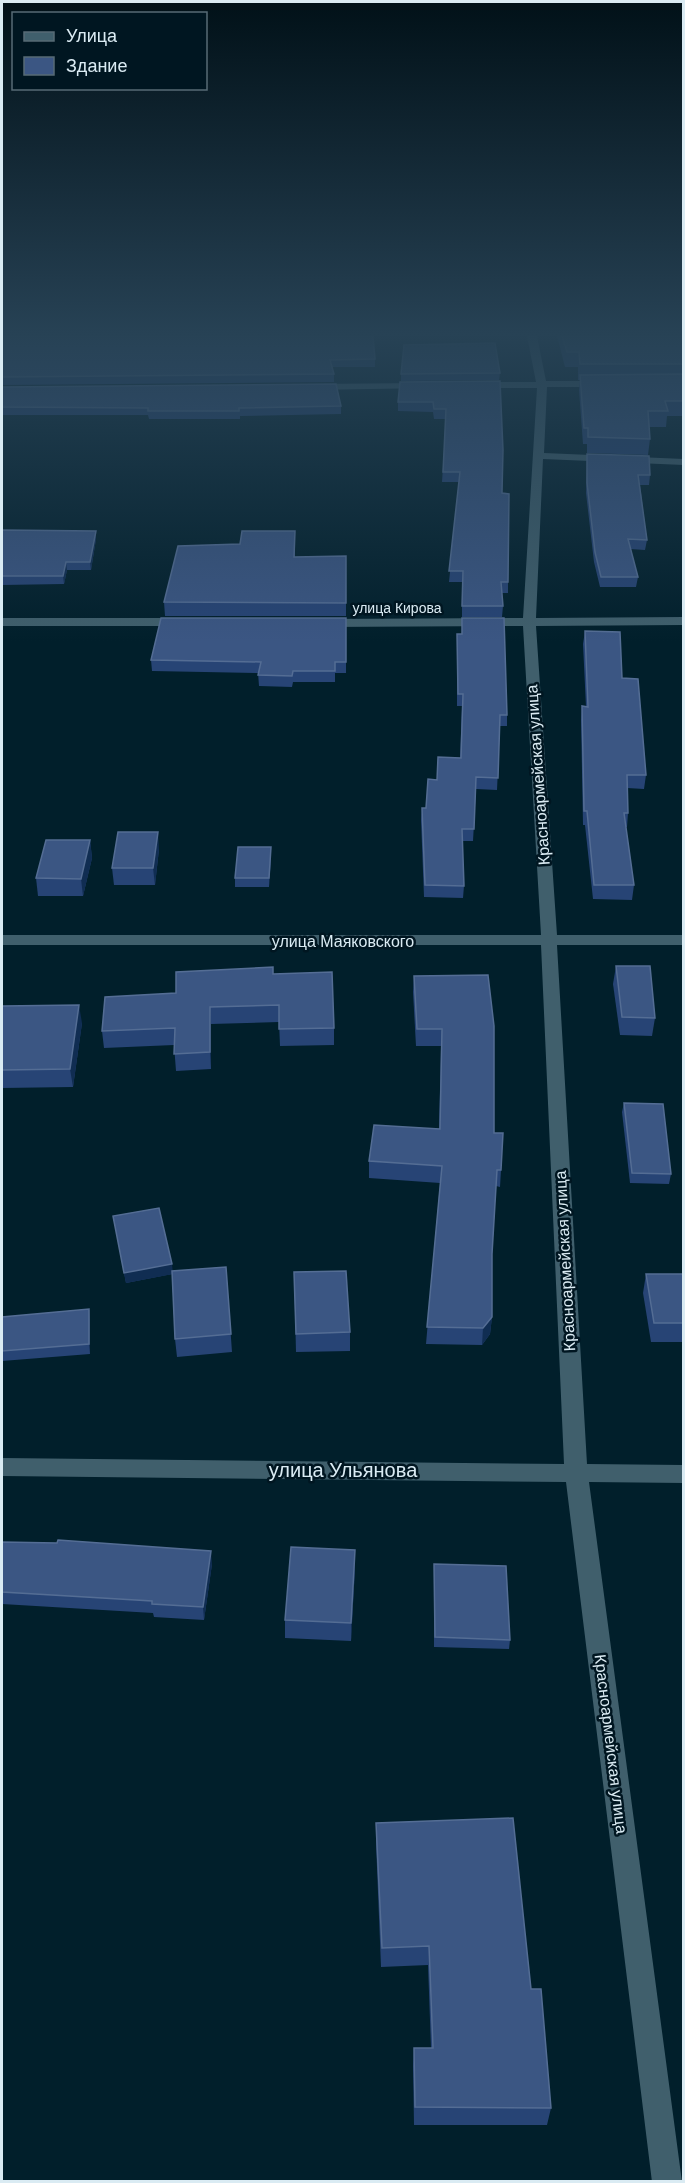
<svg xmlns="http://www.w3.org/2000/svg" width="685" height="2183" viewBox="0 0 685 2183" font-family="Arial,sans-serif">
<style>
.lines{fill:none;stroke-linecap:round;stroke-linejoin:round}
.minor{fill:#405f6c;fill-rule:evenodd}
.wall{fill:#274475}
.shaded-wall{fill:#102d52}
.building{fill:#3b5683;stroke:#546d94;stroke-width:1.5}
.labels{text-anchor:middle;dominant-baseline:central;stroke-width:5;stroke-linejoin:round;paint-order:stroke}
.far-street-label{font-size:14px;fill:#daebf3;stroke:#001621}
.street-label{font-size:16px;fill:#daebf3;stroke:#001621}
.near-street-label{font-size:20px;fill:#daebf3;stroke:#001621}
</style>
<rect width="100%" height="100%" fill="#011f2b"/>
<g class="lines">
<g class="minor">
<path d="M527 336H537L546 381H604L609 384 604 387H547L544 453 684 459V465L543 459 536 618 684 617V625L536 626 557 935H684V945H557L587 1464 684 1465V1483L589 1482 682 2182H652L566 1482 2 1476V1458L564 1464 541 945H2V935H541L523 626 322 627 316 623 322 619 523 618 537 388H475L470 385 475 382H536Z"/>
<path d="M424 383 428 384V388L313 390 308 387 313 384Z"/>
<path d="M2 618H184L190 622 184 626H2Z"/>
</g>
</g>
<g class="wall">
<path d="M2 336 375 359V367H332L334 374V382L2 385Z"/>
<path d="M557 336H684V416H667L666 427H649L650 439 648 455 587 453V444H583L579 390 580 380H578V367H565Z"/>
<path d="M500 373 499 380 401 381V374Z"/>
<path d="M500 381 502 493 508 582V593H502L503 606 502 617H462V582H449L459 482H442L446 419H434L433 412 398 411V402Z"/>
<path d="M2 387 341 406V414L240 416V419H149L148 415H2Z"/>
<path d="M587 454 650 475 649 485H640L647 540 645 550 630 549 638 577 636 587H600L594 562 586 493Z"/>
<path d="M2 530 96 539 91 570H67L64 584 2 585Z"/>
<path d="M295 545V557L346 556V616H165L164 602Z"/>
<path d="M346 618V673H335V682H293L292 687 259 686 258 673 152 671 151 660Z"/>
<path d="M462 618 507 715V726H500L497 790 476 789 473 841H462L464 886 463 898 424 897 421 820 422 808H426L437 780 460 758 462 706H457V634H462Z"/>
<path d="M585 631 622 678 646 775 644 789 627 788 628 813 627 827H626L634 885 632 900 593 899 585 825H583L581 720 582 706 586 707 583 644Z"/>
<path d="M90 840 92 858 83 896H38L36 878Z"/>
<path d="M159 849 155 885H114L112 868Z"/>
<path d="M271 857 269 887H235V878Z"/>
<path d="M616 966 655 1018 652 1036 620 1035 613 984Z"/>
<path d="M273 974 334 1028V1045L280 1046 279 1022 211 1024V1069L176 1071 174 1045 104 1048 102 1031 176 993Z"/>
<path d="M414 976 494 1133 501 1170 500 1187 496 1186 492 1254V1317L490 1334 482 1345 426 1344 440 1183 369 1178V1161L439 1129 441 1046H416L413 992Z"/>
<path d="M2 1006 82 1023 73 1087 2 1088Z"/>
<path d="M624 1103 671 1174 669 1184 630 1183 622 1112Z"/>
<path d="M113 1216 172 1264V1271L226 1267 232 1352 177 1357 175 1339 172 1274 126 1283Z"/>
<path d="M294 1272 350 1332V1351L296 1352Z"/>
<path d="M646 1274H684V1342H651L643 1293Z"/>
<path d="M2 1317 90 1319V1354L2 1361Z"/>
<path d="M2 1542 212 1564 204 1620 154 1617 153 1613 2 1604Z"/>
<path d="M434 1564 510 1640 509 1649 434 1647Z"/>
<path d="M355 1568 351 1641 285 1638V1620Z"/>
<path d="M376 1823 531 1989 551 2108 547 2125H414L413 2066 414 2048H431L428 1965 381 1967 376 1843Z"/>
</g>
<g class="shaded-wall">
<path d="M96 531V539L91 570 90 562Z"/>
<path d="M66 562 67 570 64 584 63 576Z"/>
<path d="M158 832 159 849 155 885 153 868Z"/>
<path d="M90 840 92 858 83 896 81 879Z"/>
<path d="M271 847V857L269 887V878Z"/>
<path d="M2 969 3 981 2 988Z"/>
<path d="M79 1005 82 1023 73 1087 70 1069Z"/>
<path d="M210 1007 211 1024V1069L210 1052Z"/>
<path d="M172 1264 173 1274 126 1283 124 1273Z"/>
<path d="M89 1309 90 1319V1354L89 1344Z"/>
<path d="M492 1317 490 1334 482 1345 483 1328Z"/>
<path d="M355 1550V1568L351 1641V1623Z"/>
<path d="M211 1551 212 1564 204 1620 203 1607Z"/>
</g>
<g class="building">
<path d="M2 336H373L375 359 330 360 334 374 2 377Z"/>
<path d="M562 336H684V364H580L579 352H567Z"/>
<path d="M495 343 500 373 401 374 404 345Z"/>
<path d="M684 374V401H665L668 411H648L650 439 588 437V428H584L580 375Z"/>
<path d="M500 381 503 450 502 493 509 494 508 582H501L503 606H462L463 571H449L460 472H443L446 409H434L433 402H398L400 382Z"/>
<path d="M336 384 341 406 239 408V411H148V408L2 407V387Z"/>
<path d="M587 454 649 456 650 475H638L647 540 628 539 638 577H601L595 552 587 483Z"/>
<path d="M2 530 96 531 90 562H66L63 576H2Z"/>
<path d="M242 531H295L294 557 346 556V603L164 602 178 546 240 544Z"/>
<path d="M161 618H346V662H335V671H293L292 676 258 675 261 662 151 660Z"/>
<path d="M462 618H504L507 715H500L498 778 476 777 474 829H462L464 886 425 885 422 808H426L428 779 437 780 438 757 461 758 463 694H458L457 634H462Z"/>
<path d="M585 631 620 632 622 678 638 679 646 775H627L628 813H624L634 885H594L587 811H584L582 706 588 707Z"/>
<path d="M118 832H158L153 868H112Z"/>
<path d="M46 840H90L81 879 36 878Z"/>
<path d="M238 847H271L269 878H235Z"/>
<path d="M616 966H650L655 1018 622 1017Z"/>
<path d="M273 967V974L332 972 334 1028 279 1029V1005L210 1007V1052L174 1054 175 1028 102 1031 105 997 176 993V972Z"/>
<path d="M488 975 494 1026V1133H503L501 1170H497L492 1254V1317L483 1328 427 1327 442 1166 369 1161 374 1125 440 1129 442 1029H417L414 976Z"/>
<path d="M79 1005 70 1069 2 1070V1006Z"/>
<path d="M624 1103 663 1104 671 1174 632 1173Z"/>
<path d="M159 1208 172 1264 124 1273 113 1216Z"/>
<path d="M226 1267 231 1334 175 1339 172 1271Z"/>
<path d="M346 1271 350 1332 296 1334 294 1272Z"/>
<path d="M646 1274H684V1323H654Z"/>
<path d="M89 1309V1344L2 1351V1317Z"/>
<path d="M58 1540 211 1551 203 1607 152 1604V1601L2 1592V1542L57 1543Z"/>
<path d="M291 1547 355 1550 351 1623 285 1620Z"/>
<path d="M434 1564 506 1566 510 1640 435 1637Z"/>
<path d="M513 1818 531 1989H541L551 2108 415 2107 414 2048H433L429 1946 382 1948 376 1823Z"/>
</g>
<linearGradient id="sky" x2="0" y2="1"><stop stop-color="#011118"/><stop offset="0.52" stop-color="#274255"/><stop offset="1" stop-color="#274255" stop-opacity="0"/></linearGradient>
<rect width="685" height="642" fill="url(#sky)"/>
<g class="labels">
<g class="far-street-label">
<text x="397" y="608">улица Кирова</text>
</g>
<g class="street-label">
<text transform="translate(538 775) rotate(-94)">Красноармейская улица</text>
<text x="343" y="941">улица Маяковского</text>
<text transform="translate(565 1261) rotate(-93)">Красноармейская улица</text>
<text transform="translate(611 1744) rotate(83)">Красноармейская улица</text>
</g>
<g class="near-street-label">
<text x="343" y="1470">улица Ульянова</text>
</g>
</g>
<rect width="685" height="2183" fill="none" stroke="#daebf3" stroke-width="6"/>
<rect x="12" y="12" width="195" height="78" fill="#001621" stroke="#576b75" stroke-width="1.5"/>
<rect x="24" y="32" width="30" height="9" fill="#405f6c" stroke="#576b75" stroke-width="1.5"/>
<text x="66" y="42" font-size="18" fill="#daebf3">Улица</text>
<rect x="24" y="57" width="30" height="18" fill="#3b5683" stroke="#576b75" stroke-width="1.5"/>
<text x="66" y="72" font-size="18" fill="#daebf3">Здание</text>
</svg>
